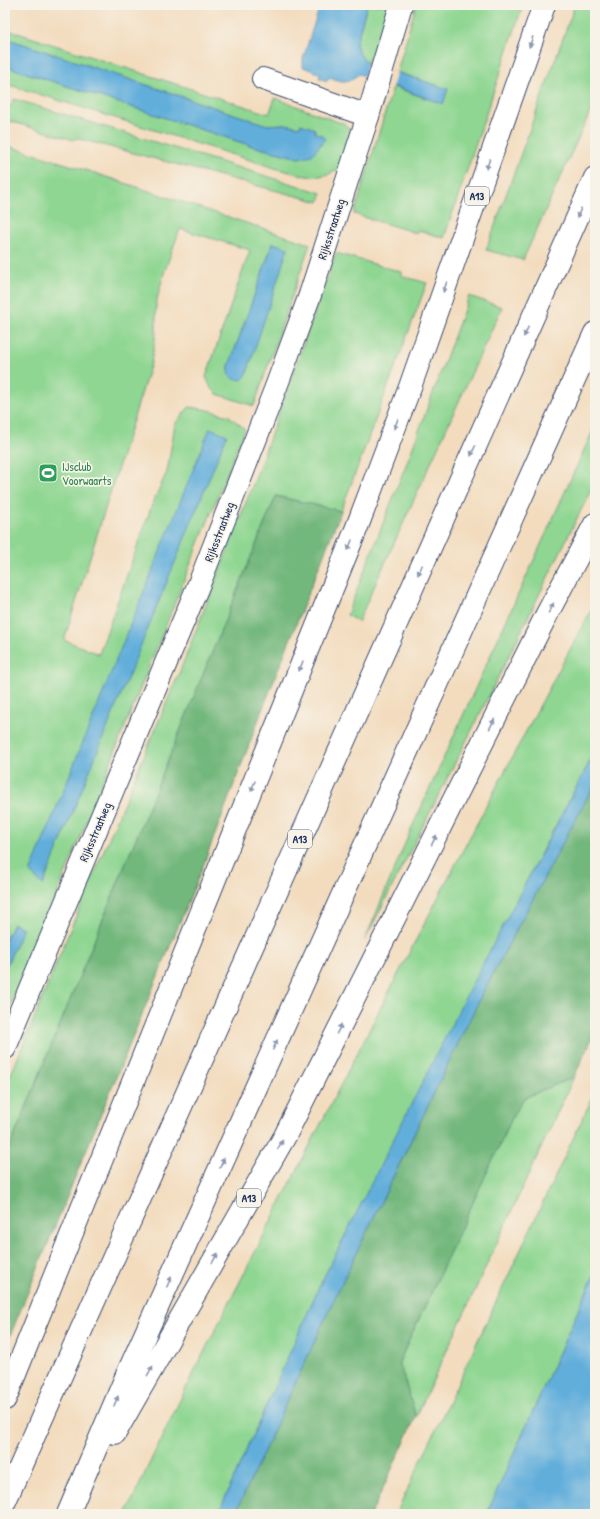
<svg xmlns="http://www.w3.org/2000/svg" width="600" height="1519" viewBox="0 0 600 1519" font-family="'Patrick Hand',sans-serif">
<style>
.green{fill:#8ed691;stroke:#548278;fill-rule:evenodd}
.forest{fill:#72b77b;stroke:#46736c}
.water{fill:#62aedb;stroke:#3e6e9c}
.pier{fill:#f3dcbe}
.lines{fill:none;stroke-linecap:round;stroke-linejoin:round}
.minor-casing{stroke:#3b496c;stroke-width:24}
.highway-casing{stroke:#3b496c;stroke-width:24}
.minor{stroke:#fff;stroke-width:22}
.highway{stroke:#fff;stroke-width:22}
.oneway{fill:#8d97ae}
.labels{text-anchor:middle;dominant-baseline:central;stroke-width:3.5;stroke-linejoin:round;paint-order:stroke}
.shield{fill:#f7f3e8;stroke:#5d6a87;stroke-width:1}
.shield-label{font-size:11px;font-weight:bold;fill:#1b2f5e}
.street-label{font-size:12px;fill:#1b2f5e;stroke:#f7f3e8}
.leisure-label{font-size:12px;fill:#27864d;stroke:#f7f3e8;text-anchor:start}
</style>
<rect width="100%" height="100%" fill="#f7f3e8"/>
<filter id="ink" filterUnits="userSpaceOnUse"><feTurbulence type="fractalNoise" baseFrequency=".025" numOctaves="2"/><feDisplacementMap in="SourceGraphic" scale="8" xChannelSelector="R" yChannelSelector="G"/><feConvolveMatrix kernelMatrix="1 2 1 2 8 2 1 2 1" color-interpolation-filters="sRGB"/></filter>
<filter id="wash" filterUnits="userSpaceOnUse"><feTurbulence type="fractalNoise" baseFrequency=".012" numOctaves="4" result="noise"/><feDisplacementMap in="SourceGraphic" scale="16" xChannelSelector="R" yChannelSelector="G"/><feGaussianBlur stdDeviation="0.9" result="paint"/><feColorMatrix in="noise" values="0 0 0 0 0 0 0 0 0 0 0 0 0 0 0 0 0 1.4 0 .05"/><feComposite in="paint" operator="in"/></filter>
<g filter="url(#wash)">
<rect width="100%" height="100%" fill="#f3dcbe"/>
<g class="green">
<path d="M367 5H389L375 46 367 63 359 53 356 44Z"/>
<path d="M416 5H523L444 238 418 230 416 233 354 214 393 87 443 104 448 89 397 72Z"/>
<path d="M575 5H595V101L523 260 486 250Z"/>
<path d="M5 29 269 114 275 98 341 123 342 122 347 125 350 132 338 170C313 182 303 175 278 169L13 86 5 85V66L252 146 299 158 315 133 300 125 299 127 285 124 267 125 5 38Z"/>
<path d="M14 99 322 193 319 202 76 138 74 140 6 120 5 107 11 105Z"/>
<path d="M5 145 73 166 310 244 254 406 217 394 211 388 206 377 250 250 180 229 164 273 156 303V333L151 363 64 640 99 654 153 502 167 472 175 424 189 407 209 410 229 416 245 429 61 885 5 1017V969L23 928 13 924 5 941ZM273 243 288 249 229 375V366Z"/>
<path d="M336 253 402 272V276L427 283 341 511 276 496 5 1159V1089L68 935 180 671 254 482Z"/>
<path d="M469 296 502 307 358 622 347 615 411 452Z"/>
<path d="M595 426V482L482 710 365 940 409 834Z"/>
<path d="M595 603V752L544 847 320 1285 218 1514H126C177 1401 235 1292 291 1182 390 988 491 795 595 603Z"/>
<path d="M574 1077 416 1417 399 1362 514 1114 524 1098Z"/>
<path d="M595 1092V1273L487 1514H396Z"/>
</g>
<g class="forest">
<path d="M276 496 341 511 263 708 203 866 5 1348V1159Z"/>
<path d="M595 783V944L590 955 595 958V1032L574 1077 524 1098 514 1114 399 1362 416 1417 371 1514H235L335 1297 482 994Z"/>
</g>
<g class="water">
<path d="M320 5H367L356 44 359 53 367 63 448 89 443 104 359 74C346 84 343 82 329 77L327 81 319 78 321 74 303 67V59Z"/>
<path d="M5 38 267 125 285 124 299 127 301 124 315 129V133L322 135 325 139 312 155 299 158 252 146 5 66Z"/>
<path d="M273 243 288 248 246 376 242 380 233 379 229 375V366Z"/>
<path d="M210 428 227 435 43 885 30 873Z"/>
<path d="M595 752V783L482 994 335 1297 235 1514H218L320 1285 470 988Z"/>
<path d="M13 924 23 928 5 969V941Z"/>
<path d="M595 1273V1514H487L491 1504Z"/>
</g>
<path class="pier" d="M368 63 397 72 392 87 364 77Z"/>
</g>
<g filter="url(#ink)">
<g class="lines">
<g class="minor-casing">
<g id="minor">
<path d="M263 79 368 116"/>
<path d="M5 1048 201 579 276 387 310 295 368 116 401 5"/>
</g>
</g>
<g class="highway-casing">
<g id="highway">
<path d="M5 1399 357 527 410 387 544 5"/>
<path d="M115 1433 285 1136 548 612 595 524"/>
<path d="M5 1501 595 178"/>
<path d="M68 1514 126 1377 595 333"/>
</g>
</g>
<use href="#minor" class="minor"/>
<use href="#highway" class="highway"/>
</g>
<defs><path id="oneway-solid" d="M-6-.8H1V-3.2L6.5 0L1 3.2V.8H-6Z"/></defs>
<g class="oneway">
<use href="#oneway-solid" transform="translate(531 42) rotate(109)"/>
<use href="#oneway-solid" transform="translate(488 164) rotate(109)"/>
<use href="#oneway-solid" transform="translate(579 213) rotate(114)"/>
<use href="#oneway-solid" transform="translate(445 287) rotate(109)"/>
<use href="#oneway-solid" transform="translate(526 332) rotate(114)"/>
<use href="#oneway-solid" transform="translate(396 424) rotate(111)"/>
<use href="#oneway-solid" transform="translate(473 451) rotate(114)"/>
<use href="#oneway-solid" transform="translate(350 545) rotate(112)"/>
<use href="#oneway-solid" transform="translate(420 570) rotate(114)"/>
<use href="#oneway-solid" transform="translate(551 608) rotate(-62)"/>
<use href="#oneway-solid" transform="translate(301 666) rotate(112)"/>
<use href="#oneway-solid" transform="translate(492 724) rotate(-63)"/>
<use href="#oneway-solid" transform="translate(253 786) rotate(112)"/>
<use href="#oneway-solid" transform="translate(434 840) rotate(-63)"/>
<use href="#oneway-solid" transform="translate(339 1029) rotate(-63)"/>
<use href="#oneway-solid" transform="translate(275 1045) rotate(-66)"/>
<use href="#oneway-solid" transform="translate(280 1145) rotate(-60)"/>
<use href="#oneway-solid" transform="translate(222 1163) rotate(-66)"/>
<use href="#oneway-solid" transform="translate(215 1258) rotate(-60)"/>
<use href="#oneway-solid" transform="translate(169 1282) rotate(-66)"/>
<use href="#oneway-solid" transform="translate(150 1371) rotate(-60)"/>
<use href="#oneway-solid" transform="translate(116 1401) rotate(-67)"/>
</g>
</g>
<defs>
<g id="stadium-square" transform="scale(1)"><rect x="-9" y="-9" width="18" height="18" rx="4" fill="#2e9e5b" stroke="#f7f3e8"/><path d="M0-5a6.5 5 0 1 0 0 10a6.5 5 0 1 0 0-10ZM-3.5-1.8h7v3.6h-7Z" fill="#fff"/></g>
</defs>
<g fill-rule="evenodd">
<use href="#stadium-square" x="48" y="473"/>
</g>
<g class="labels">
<g class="shield">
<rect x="465" y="187" width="24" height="18" rx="3"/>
<rect x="288" y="830" width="24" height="18" rx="3"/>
<rect x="237" y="1189" width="24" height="18" rx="3"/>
</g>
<g class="shield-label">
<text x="477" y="196">A13</text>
<text x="300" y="839">A13</text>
<text x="249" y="1198">A13</text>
</g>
<g class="street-label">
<text transform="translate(331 229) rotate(-72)">Rijksstraatweg</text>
<text transform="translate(219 532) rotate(-69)">Rijksstraatweg</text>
<text transform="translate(95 832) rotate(-67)">Rijksstraatweg</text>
</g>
<g class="leisure-label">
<text x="62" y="466">IJsclub<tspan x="62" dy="14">Voorwaarts</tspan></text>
</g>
</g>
<rect width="600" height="1519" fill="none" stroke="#f7f3e8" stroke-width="20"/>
</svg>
